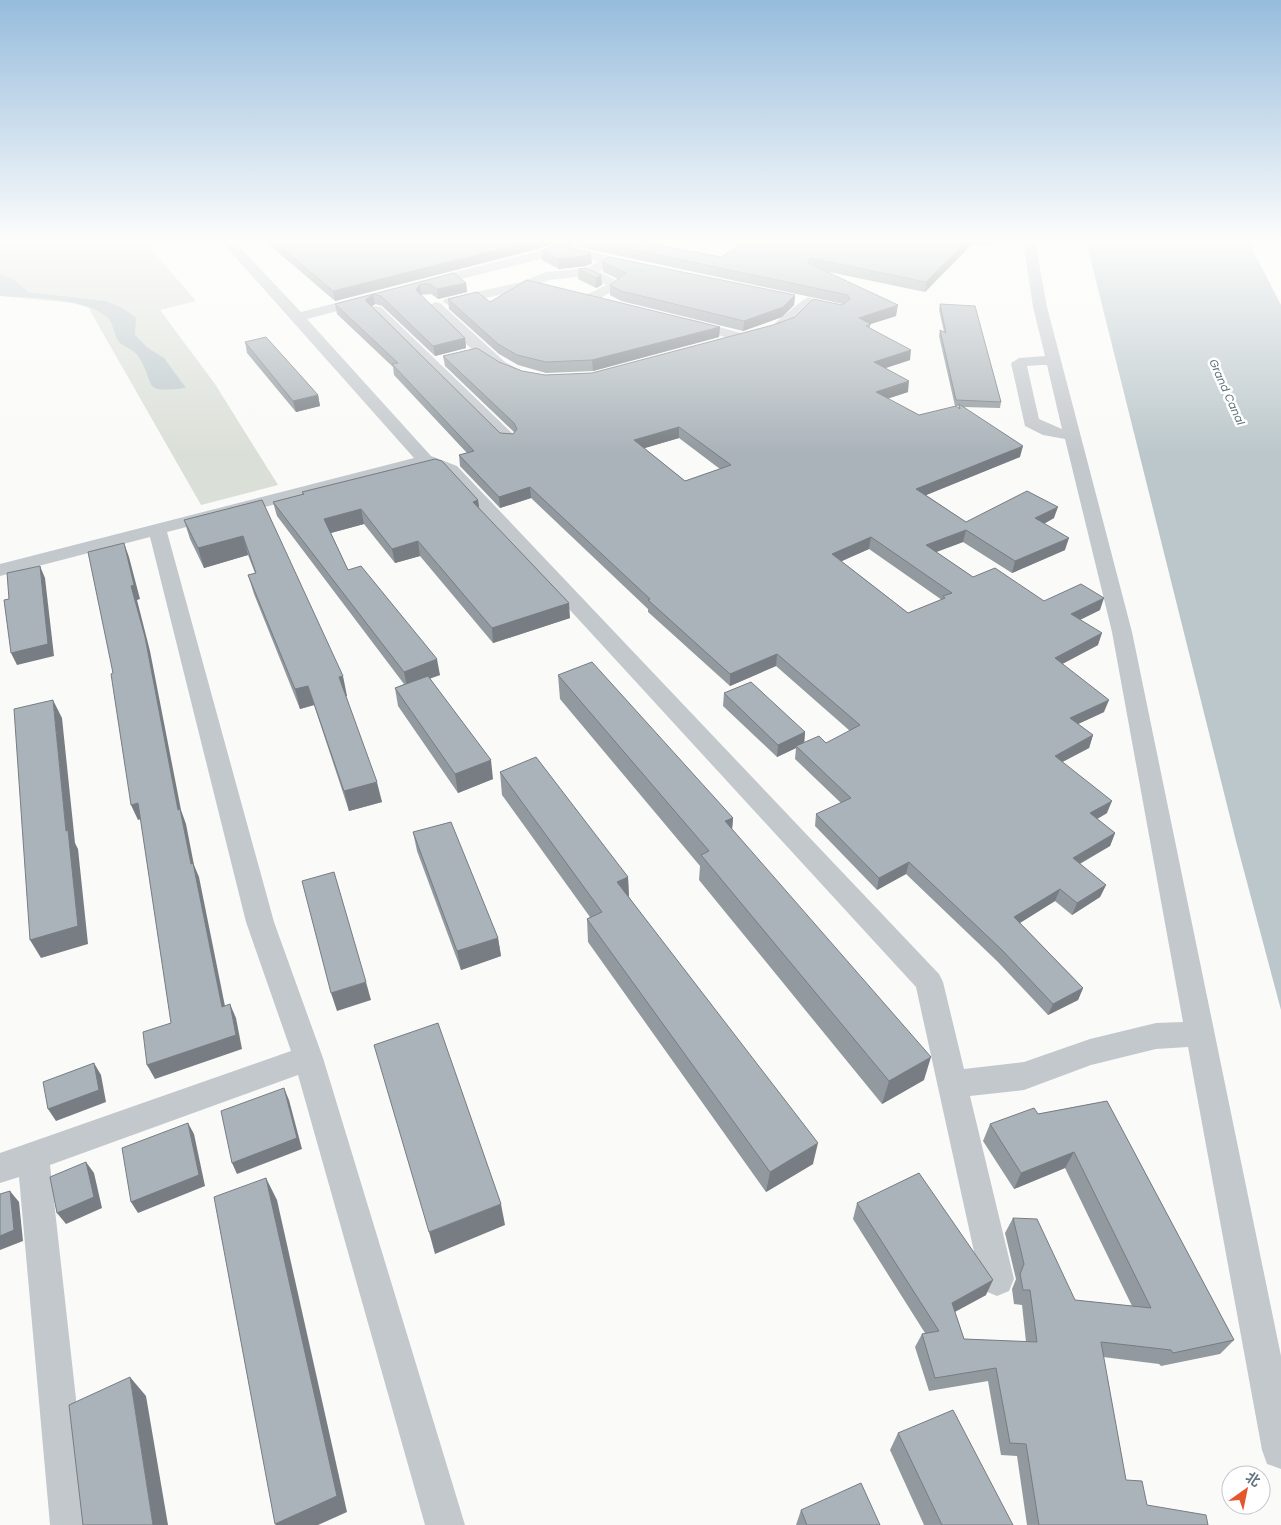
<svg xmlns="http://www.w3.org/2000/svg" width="1281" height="1525" viewBox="0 0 1281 1525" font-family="Poppins,'Noto Sans SC',sans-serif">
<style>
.green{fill:#dadfd7}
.water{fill:#bbc7cb}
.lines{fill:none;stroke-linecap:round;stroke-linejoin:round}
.minor{fill:#c3c8cc;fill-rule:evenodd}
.wall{fill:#929a9f;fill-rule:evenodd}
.shaded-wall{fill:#777d82}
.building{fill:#aab3b9;stroke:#777d82;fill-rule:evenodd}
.labels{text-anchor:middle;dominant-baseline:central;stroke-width:5;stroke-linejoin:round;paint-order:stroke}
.far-water-label{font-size:11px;font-style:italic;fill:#60757c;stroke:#fff}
</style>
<rect width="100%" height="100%" fill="#fafaf8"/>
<path class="green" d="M0 241H144L196 301 160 310 215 384 278 485 201 505 88 307 72 303 0 296Z"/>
<g class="water">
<path d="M1086 241H1248L1281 305V1010L1236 841Z"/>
<path d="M0 274 12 278 28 292 105 301 123 308 136 318 135 335 148 348 164 358 186 388C139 393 158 387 138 356 133 348 121 347 117 339 114 333 113 323 108 318 84 297 31 298 0 296Z"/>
</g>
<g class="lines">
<g class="minor">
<path d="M221 241H234L301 312 367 295 372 296 374 299 372 302 307 319 431 456 457 466 939 974 943 982 964 1069 1024 1062 1090 1039 1156 1023 1183 1022 1112 632 1065 439 1043 435 1025 426 1011 363 1019 358 1045 356 1033 307 1023 241H1035L1047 307 1132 632 1281 1356V1469L1267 1464 1262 1450 1188 1047 1156 1049 1091 1065 1024 1090 970 1096 1014 1279 1009 1291 997 1296 985 1291 980 1279 916 987 445 474 424 466 167 532 274 922 323 1058 465 1525H425L298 1075 50 1165 90 1525H50L19 1177 0 1183V1153L291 1051 246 922 150 537 0 576V564L414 458ZM1041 365H1047L1062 429 1039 419 1027 366Z"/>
<path d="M564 241H581L548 257 426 288 419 284 421 281 538 251Z"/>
<path d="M576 248 642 264 644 267 637 271 611 264 599 272 624 284 601 298 618 303 620 306 618 309 613 310 584 302 582 299 584 296 606 285 587 276 549 280 530 288 450 306 443 302 445 299 521 282 546 272 587 268 598 261 571 255 570 252 571 249Z"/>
<path d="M809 297 816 301C808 312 791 332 776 328L774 325 776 322C783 317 804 298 809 297Z"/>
<path d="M435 302 440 303 505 362 522 371 519 374C496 380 448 325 430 309L428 306Z"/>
<path d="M376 306 381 307 514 435 516 439 514 443H502L371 313 369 310 371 307Z"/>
<path d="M690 319 748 335 750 338 743 342 685 326 683 323Z"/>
</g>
</g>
<g class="wall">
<path d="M265 241H559L537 249 335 301Z"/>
<path d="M574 241H651L647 243 721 257 747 241H994L989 246 973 243 925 292 824 271 896 316 870 324V328L910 360 886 368 908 392 887 399 919 415 958 408 959 406H955L939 336 940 330 944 332 939 310 940 304 1001 402 1000 408 964 407 1020 457 926 495 966 522 1054 518 1044 524 1065 550 1012 573 963 542 936 552 973 577 1044 601 1100 610 1080 620 1098 645 1062 664 1104 712 1078 724 1093 735 1089 748 1062 762 1107 813 1097 819 1115 833 1110 846 1080 864 1106 885 1100 897 1072 915 1055 901 1020 923 1083 988 1078 1000 1048 1015 998 962 906 874 877 890 815 826 816 814 841 803 795 759 796 748 777 757 723 706 724 693 805 732 804 743H826L850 731 776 666 730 686 648 612V609L531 498 500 508 460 466 459 455 467 453 394 375 393 367 337 314 335 304 454 273 466 283 467 292 438 299 431 294 421 295 465 338 466 348 435 356 382 306 375 304 372 306 500 433 513 434 514 432 445 366 443 356 499 362 522 371 545 375 592 373 773 325 843 304 574 246ZM679 438 720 469 685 481 644 448ZM869 549 942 600 908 613 841 561Z"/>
<path d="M570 247 592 263 586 266 559 269 542 260V251Z"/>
<path d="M602 262 795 295 794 305 782 317 743 331 621 301 610 295V285L618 279 603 272Z"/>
<path d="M578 269 601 275 602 285 596 288 578 279Z"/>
<path d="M448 299 490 302 720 327 719 337 593 371 546 373 518 365 499 354 449 309Z"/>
<path d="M245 342 318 395 320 406 296 412 247 353Z"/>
<path d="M302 492 478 500 479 508 570 618 493 643 420 556 395 563 364 524 331 533 348 570 440 675 430 678 493 779 458 793 398 706 395 688 404 684 277 516 273 502 303 495Z"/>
<path d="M262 500 347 696H346L382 802 349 811 314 705 300 709 254 594 248 575 255 573 248 555 204 568 190 539 184 520Z"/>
<path d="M558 675 733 818 732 829 924 1080 882 1104 699 880 700 866 560 699Z"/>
<path d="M500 772 628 877 629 897 813 1164 766 1192 588 942 587 919 590 917 502 795Z"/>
<path d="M413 832 498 938 501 956 461 970 417 851Z"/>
<path d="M1107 1101 1234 1340 1220 1354 1161 1366 1159 1364 1103 1357 1126 1480 1147 1505 1208 1525H1027L1017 1456 1001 1455 988 1381 929 1391 915 1347 922 1334 925 1333 853 1219 857 1203 986 1295 955 1312 964 1339 1026 1342 1022 1305 1014 1304 1012 1289 1016 1279 1005 1233 1013 1218 1075 1300 1132 1306 1065 1168 1014 1189 983 1141 990 1124 1038 1114Z"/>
<path d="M898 1433 1013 1525H924L890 1450Z"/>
<path d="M801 1510 880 1525H796Z"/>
</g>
<g class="shaded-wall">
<path d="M532 241H559L537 249 335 301 333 291Z"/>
<path d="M636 241H651L636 251Z"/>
<path d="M967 241H973V243L925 292 926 282Z"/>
<path d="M990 241H994L989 246Z"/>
<path d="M591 253 592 263 586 266 559 269 558 259Z"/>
<path d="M601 275 602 285 596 288V278Z"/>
<path d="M466 283 467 292 438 299 437 289Z"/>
<path d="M420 284 421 294 417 300 416 290Z"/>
<path d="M373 294 375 304 367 310 365 300Z"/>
<path d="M795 295 794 305 782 317 743 331 744 321Z"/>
<path d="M898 305 896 316 858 328 859 318Z"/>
<path d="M720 327 719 337 593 371 592 360Z"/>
<path d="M465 338 466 348 435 356 433 346Z"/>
<path d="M911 350 910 360 873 372 874 362Z"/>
<path d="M909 381 908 392 874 403 876 392Z"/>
<path d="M318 395 320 406 296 412 293 401Z"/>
<path d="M679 427V438L635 451 634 440Z"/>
<path d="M1023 446 1020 457 914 500 916 489Z"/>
<path d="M530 487 531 498 500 508 499 497Z"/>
<path d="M478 500 480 515 473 502Z"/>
<path d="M1058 507 1054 518 1032 530 1035 518Z"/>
<path d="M361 509 364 524 327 534 324 519Z"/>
<path d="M966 530 963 542 923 557 926 545Z"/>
<path d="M243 536 248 555 204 568 198 548Z"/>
<path d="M871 537 869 549 831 566 832 554Z"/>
<path d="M1069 538 1065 550 1012 573 1015 561Z"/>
<path d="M418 541 420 556 395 563 392 549Z"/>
<path d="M124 543 129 557 140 599 137 600 150 651 181 810 186 824 194 865 199 877 228 1021 222 1007 191 864 178 810 131 586Z"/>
<path d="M40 566 45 578 54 656 17 665 11 653Z"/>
<path d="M1104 598 1100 610 1067 626 1071 614Z"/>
<path d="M569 603 570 618 493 643 492 628Z"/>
<path d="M1102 633 1098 645 1051 670 1055 658Z"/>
<path d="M777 654 776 666 730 686V674Z"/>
<path d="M437 659 440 675 407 687 404 672Z"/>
<path d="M343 676 347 696 344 697 339 677Z"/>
<path d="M308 686 314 705 300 709 295 689Z"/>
<path d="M53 700 62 718 75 843 78 849 88 944 41 958 30 940 66 831Z"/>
<path d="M1109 700 1104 712 1065 730 1070 718Z"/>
<path d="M805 732 804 745 796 746V748L777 757 778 745Z"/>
<path d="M1093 735 1089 748 1051 768 1055 756Z"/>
<path d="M491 760 493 779 458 793 455 774Z"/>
<path d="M377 782 382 802 349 811 344 791Z"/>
<path d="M1112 801 1107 813 1085 826 1090 813Z"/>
<path d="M138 803 144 818 138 820 131 805Z"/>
<path d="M733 818 731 842 725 821Z"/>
<path d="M1115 833 1110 846 1068 870 1073 858Z"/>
<path d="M909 862 906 874 877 890 879 878Z"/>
<path d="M628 877 629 900 617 882Z"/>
<path d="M1106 885 1100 897 1072 915 1077 903Z"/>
<path d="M1060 889 1055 901 1010 929 1014 917Z"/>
<path d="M498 938 501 956 461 970 457 951Z"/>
<path d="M366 982 371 1000 337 1011 331 993Z"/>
<path d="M1083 988 1078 1000 1048 1015 1053 1004Z"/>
<path d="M230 1004 236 1018 242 1049 155 1079 147 1065Z"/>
<path d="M931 1057 924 1080 882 1104 889 1081Z"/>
<path d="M94 1063 101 1075 106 1102 56 1121 48 1109Z"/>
<path d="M284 1088 289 1100 302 1149 237 1174 232 1163Z"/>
<path d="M188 1123 194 1134 205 1186 138 1213 131 1202Z"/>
<path d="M818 1143 813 1164 766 1192 770 1172Z"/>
<path d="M1074 1152 1065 1168 1014 1189 1021 1173Z"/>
<path d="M86 1162 94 1173 102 1208 66 1224 57 1213Z"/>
<path d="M266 1178 277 1200 347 1512 318 1525H276L275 1524Z"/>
<path d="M10 1191 19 1202 23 1241 0 1250V1236Z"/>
<path d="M501 1204 505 1225 435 1254 429 1232Z"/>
<path d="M993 1280 986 1295 945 1317 952 1303Z"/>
<path d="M130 1377 146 1396 168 1525H153Z"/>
</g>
<g class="building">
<path d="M274 241H532L333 291Z"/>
<path d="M565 241H569L570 247 591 253 586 256 558 259 542 251Z"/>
<path d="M592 241H636L721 257 747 241H967L926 282 810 258 808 263 898 305 859 318 871 324 866 326 911 350 874 362 909 381 876 392 919 415 956 406 960 409 959 404 1023 446 916 489 966 522 1027 491 1058 507 1035 518 1069 538 1015 561 966 530 926 545 973 577 995 568 1044 601 1081 584 1104 598 1071 614 1102 633 1055 658 1109 700 1070 718 1093 735 1055 756 1112 801 1090 813 1115 833 1073 858 1106 885 1077 903 1060 889 1014 917 1083 988 1053 1004 1002 950 909 862 879 878 816 814 851 798 796 746 819 736 826 743 860 725 777 654 730 674 648 600 650 599 530 487 499 497 459 455 474 451 392 364 398 363 335 304 454 273 466 283 437 289 430 284H420L416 290 465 338 433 346 381 296 373 294 365 300 500 433 513 434 517 429 514 423 443 356 477 348 499 362 522 371 545 375 592 373 773 325 795 317 813 299 842 305 850 299 848 295ZM679 427 731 465 685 481 634 440ZM871 537 952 593 943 596 945 598 908 613 832 554Z"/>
<path d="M609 257 795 295 783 307 744 321 621 291 610 285 626 273 602 262Z"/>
<path d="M586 268 601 275 596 278 578 269Z"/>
<path d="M527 280 720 327 592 360 546 362 517 355 498 344 448 299 477 292 490 302Z"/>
<path d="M940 304 975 306 1001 402 956 400 940 330 946 333Z"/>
<path d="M266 337 318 395 293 401 245 342Z"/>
<path d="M435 459 442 461 478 500 473 502 569 603 492 628 418 541 392 549 361 509 324 519 348 570 361 566 437 659 404 672 273 502 304 494 302 492Z"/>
<path d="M262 500 343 676 339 677 377 782 344 791 308 686 295 689 248 575 256 573 243 536 198 548 184 520Z"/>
<path d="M124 543 134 585 131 586 145 637 178 810 180 809 191 864 193 863 222 1007 230 1004 236 1035 147 1065 143 1032 171 1023 138 803 131 805 111 674 113 673 88 552Z"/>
<path d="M40 566 48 644 11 653 4 600 9 599 7 573Z"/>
<path d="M592 662 733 818 725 821 931 1057 889 1081 701 855 709 851 558 675Z"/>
<path d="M428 676 491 760 455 774 395 688Z"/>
<path d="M751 682 805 732 778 745 724 693Z"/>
<path d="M53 700 66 831 68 830 78 926 30 940 14 709Z"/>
<path d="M536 757 628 877 617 882 818 1143 770 1172 587 919 602 912 500 772Z"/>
<path d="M451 822 498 938 457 951 413 832Z"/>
<path d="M334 872 366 982 331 993 302 881Z"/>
<path d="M438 1023 501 1204 429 1232 374 1045Z"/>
<path d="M94 1063 99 1090 48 1109 43 1082Z"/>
<path d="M284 1088 297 1138 232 1163 221 1111Z"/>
<path d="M1107 1101 1234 1340 1173 1353 1171 1350 1101 1342 1126 1480 1142 1481 1147 1505 1206 1515 1208 1525H1039L1026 1444 1010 1443 996 1368 935 1378 922 1334 939 1331 857 1203 919 1173 993 1280 952 1303 964 1339 1037 1342 1030 1290H1023L1020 1274 1024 1264 1013 1218 1037 1219 1075 1300 1151 1308 1074 1152 1021 1173 990 1124 1034 1108 1038 1114Z"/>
<path d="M188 1123 199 1175 131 1202 122 1148Z"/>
<path d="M86 1162 94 1197 57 1213 50 1177Z"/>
<path d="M266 1178 337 1496 275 1524 214 1197Z"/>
<path d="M10 1191 14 1230 0 1236V1194Z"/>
<path d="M130 1377 153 1525H83L69 1405Z"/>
<path d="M953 1410 1013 1525H942L898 1433Z"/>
<path d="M861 1483 880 1525H807L801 1510Z"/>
</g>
<linearGradient id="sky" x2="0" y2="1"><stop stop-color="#96bcdc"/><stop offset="0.53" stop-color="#fdfdfc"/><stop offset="1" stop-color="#fdfdfc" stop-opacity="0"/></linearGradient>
<rect width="1281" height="454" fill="url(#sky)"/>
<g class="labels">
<g class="far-water-label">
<text transform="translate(1227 392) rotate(66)">Grand Canal</text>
</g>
</g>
<g transform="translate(1246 1490) rotate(33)"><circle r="24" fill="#ffffff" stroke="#c1c8cd"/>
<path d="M0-4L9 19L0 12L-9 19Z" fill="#e4572e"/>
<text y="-8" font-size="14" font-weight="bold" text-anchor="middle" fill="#657683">北</text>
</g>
</svg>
